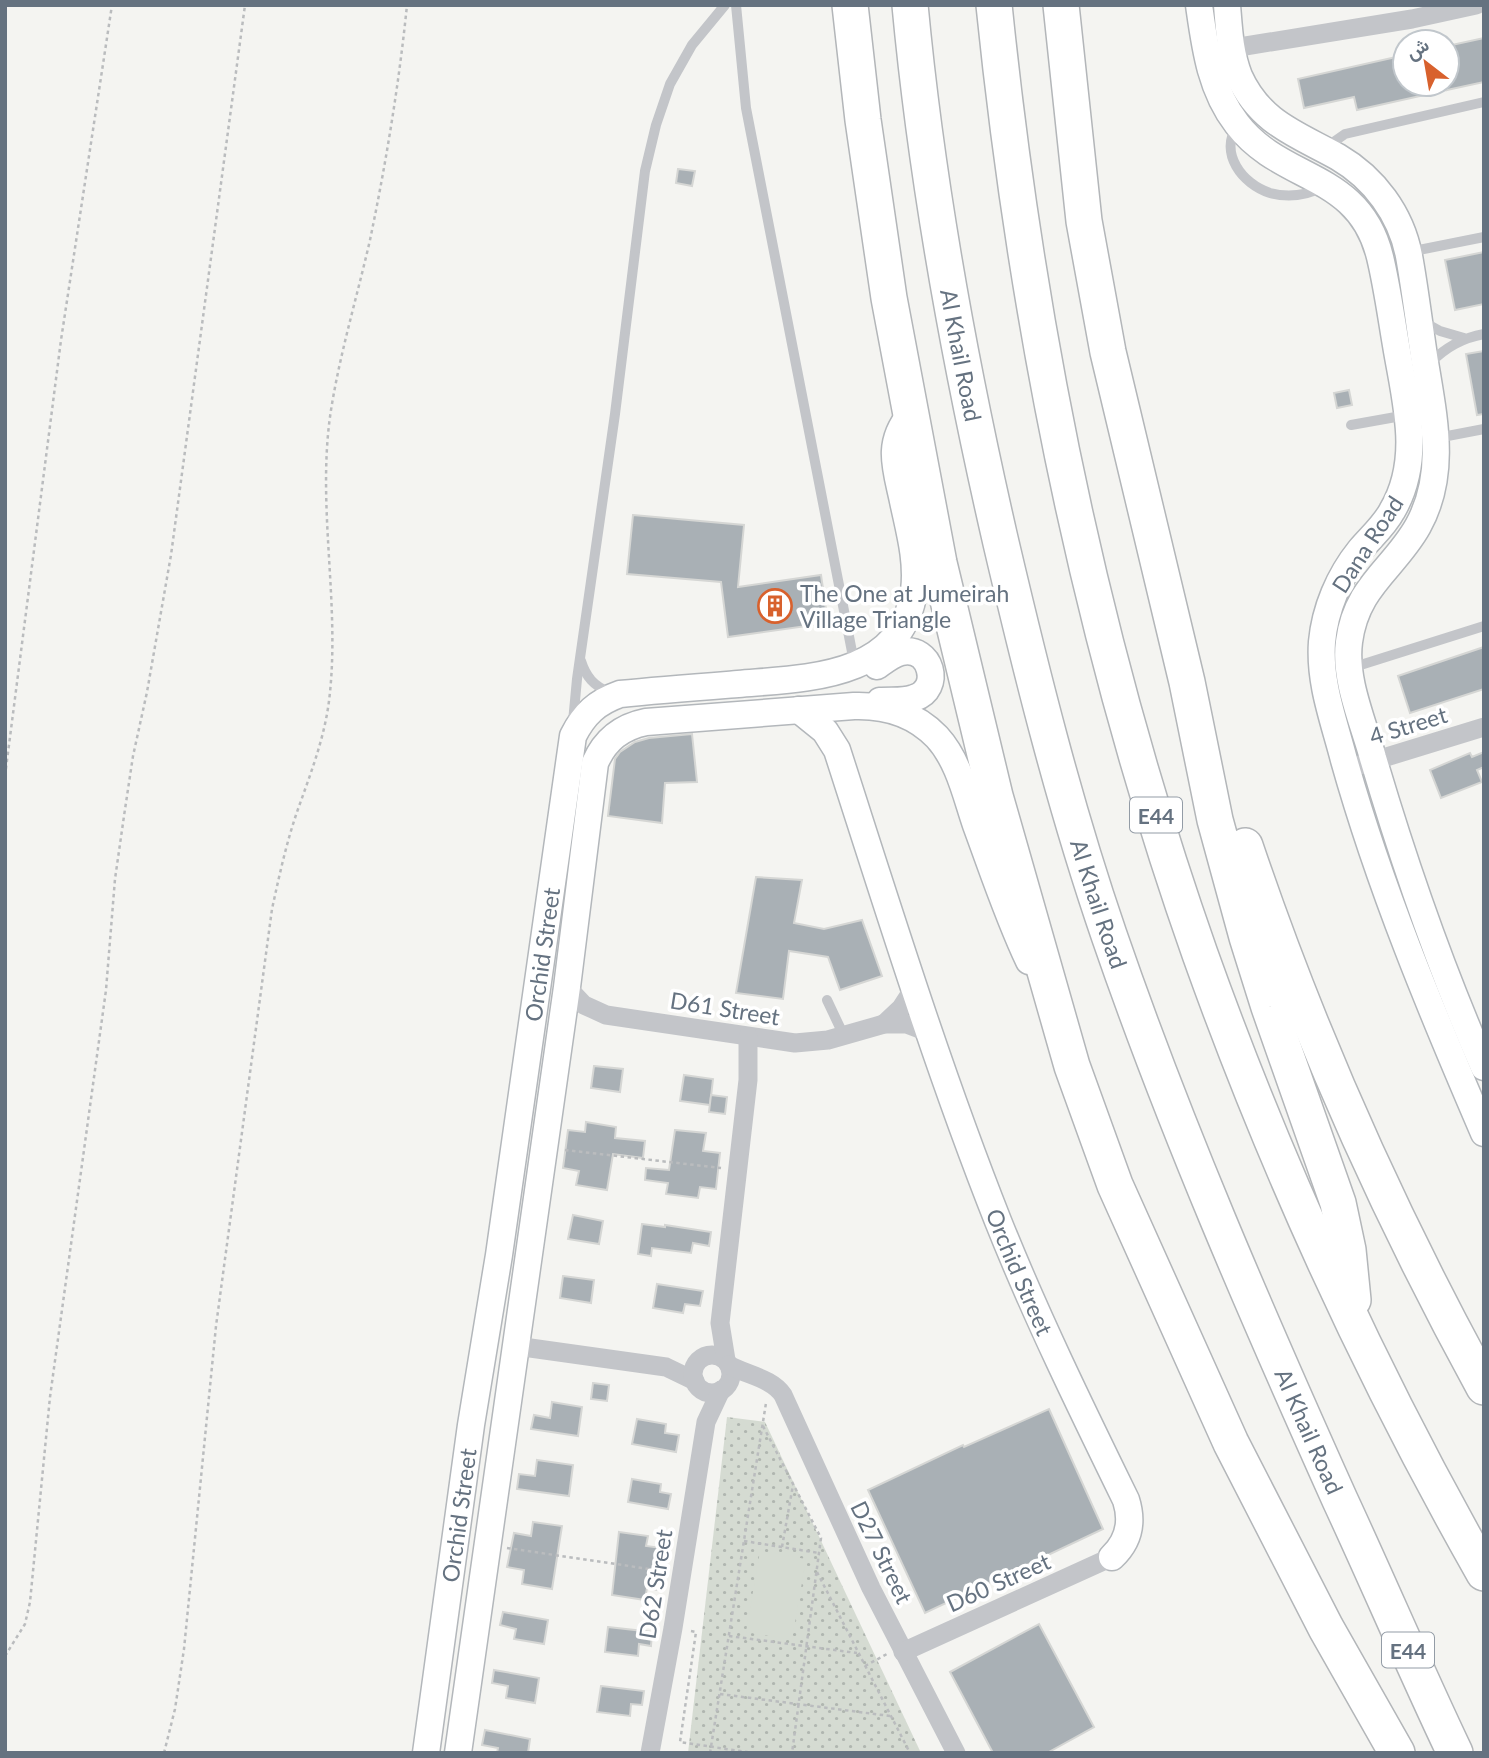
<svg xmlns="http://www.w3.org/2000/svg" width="1489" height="1758" viewBox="0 0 1489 1758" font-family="Lato,Vazirmatn,sans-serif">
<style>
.park{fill:url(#park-dots)}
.pitch{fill:#d5dbd2}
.building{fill:#a9b0b5;stroke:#d5d6d4;stroke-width:2}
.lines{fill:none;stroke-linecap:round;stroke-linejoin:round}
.secondary-casing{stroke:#b3b7bb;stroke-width:29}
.highway-casing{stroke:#b3b6b9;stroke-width:38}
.path{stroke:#babcbe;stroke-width:2.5;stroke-dasharray:3.5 3.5;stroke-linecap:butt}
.lane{stroke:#c3c5c9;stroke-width:10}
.street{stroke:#c3c5c9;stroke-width:19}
.secondary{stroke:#fff;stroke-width:26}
.highway{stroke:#fff;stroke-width:35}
.labels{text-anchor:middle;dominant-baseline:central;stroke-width:7;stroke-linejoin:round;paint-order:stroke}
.shield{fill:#fff;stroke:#939ca6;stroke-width:2}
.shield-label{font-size:21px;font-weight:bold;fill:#657280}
.street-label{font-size:23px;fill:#657280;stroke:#fff}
.poi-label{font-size:23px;fill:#657280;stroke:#fff;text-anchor:start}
</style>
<defs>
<pattern id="park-dots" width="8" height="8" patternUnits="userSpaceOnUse" patternTransform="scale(1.75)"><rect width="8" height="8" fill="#d5dbd2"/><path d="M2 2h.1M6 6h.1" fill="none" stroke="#b0b6b0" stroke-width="1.8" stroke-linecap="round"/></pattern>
</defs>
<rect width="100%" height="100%" fill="#f4f4f1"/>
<path class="park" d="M727 1417 765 1422 921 1753H688Z"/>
<path class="pitch" d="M760 1551 806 1559 792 1640 746 1632Z"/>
<g class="building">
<path d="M1484 38V82L1447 90V46Z"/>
<path d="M1405 55V84H1446L1447 90 1357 110 1354 97 1304 108 1298 79Z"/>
<path d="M678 169 695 171 692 186 676 183Z"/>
<path d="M1484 252V304L1455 310 1445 260Z"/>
<path d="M1484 351V414L1477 415 1466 354Z"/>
<path d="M1349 390 1352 405 1337 408 1334 393Z"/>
<path d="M633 515 744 525 738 587 821 575 828 623 728 637 721 582 627 574Z"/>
<path d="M1484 647V689L1410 713 1398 676Z"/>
<path d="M692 734 697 782 665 783 662 823 608 816 615 759 620 752 635 742 649 738Z"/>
<path d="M1484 752V767L1477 770 1482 782 1441 798 1430 770 1470 753 1472 757Z"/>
<path d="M756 877 802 880 794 923 824 929 862 920 882 976 840 990 828 957 789 951 783 999 736 993Z"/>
<path d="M594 1066 623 1069 620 1092 591 1088Z"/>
<path d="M684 1075 713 1079 710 1105 680 1101Z"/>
<path d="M711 1095 727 1097 725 1114 709 1112Z"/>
<path d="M586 1122 616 1127 615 1138 645 1141 643 1158 613 1154 607 1190 576 1185 579 1171 563 1168 568 1130 585 1132Z"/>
<path d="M675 1130 706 1133 703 1151 720 1153 716 1189 700 1187 698 1198 666 1194 668 1183 645 1180 646 1168 669 1170Z"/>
<path d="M573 1215 603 1221 599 1244 568 1239Z"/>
<path d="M642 1224 665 1227V1225L711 1232 709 1246 693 1243 691 1253 652 1248 651 1256 638 1254Z"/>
<path d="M563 1276 594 1280 591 1303 560 1298Z"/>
<path d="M657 1284 703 1291 700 1306 685 1304 683 1313 653 1308Z"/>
<path d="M593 1383 609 1385 607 1401 591 1399Z"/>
<path d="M552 1402 582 1407 578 1436 531 1429 534 1415 550 1418Z"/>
<path d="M1049 1409 1103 1529 925 1613 868 1490 963 1445 964 1447Z"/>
<path d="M637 1419 666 1424 665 1433 679 1435 676 1452 632 1444Z"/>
<path d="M537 1460 573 1465 569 1496 517 1489 519 1474 535 1476Z"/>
<path d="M632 1479 661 1484 660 1492 671 1494 668 1509 628 1502Z"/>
<path d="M533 1522 562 1526 552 1589 522 1584 524 1570 507 1567 514 1533 531 1536Z"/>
<path d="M619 1532 648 1536 646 1546 662 1548 658 1590 647 1588 645 1600 612 1595Z"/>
<path d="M503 1612 548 1620 544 1644 514 1639 516 1629 500 1625Z"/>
<path d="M1039 1624 1094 1727 1047 1753H993L950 1672Z"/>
<path d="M608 1627 652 1632 651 1646 639 1644 638 1656 605 1652Z"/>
<path d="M494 1670 539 1678 535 1703 506 1698 508 1686 492 1683Z"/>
<path d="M601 1686 644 1691 642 1705 631 1704 630 1716 597 1712Z"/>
<path d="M485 1730 530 1739 528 1753H497L498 1748 482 1745Z"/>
</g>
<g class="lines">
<g class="secondary-casing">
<g id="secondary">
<path d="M1199 5C1205 47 1210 89 1237 124 1282 183 1359 171 1380 257 1387 286 1391 316 1396 345 1405 400 1423 459 1392 511 1384 526 1371 537 1360 550 1339 576 1325 609 1322 642 1319 683 1334 721 1344 760 1380 888 1431 1010 1484 1133"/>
<path d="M1227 5C1229 29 1230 53 1239 76 1260 123 1297 134 1338 157 1374 178 1401 214 1409 256 1415 289 1419 323 1424 356 1433 414 1448 472 1418 526 1394 569 1356 586 1349 642 1344 680 1363 721 1373 758 1404 863 1440 967 1484 1067"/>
<path d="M877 666C884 661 892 654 901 652 931 645 943 689 914 698 904 702 891 700 880 701"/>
<path id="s1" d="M799 710 825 731 837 750C888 908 937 1067 998 1221 1036 1316 1081 1408 1126 1500 1133 1522 1129 1541 1112 1557"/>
<path id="s2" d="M426 1753 471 1425 499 1255 573 736C584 714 597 702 620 694 659 690 699 687 738 684 806 678 901 679 914 591 918 560 909 530 903 501 896 468 886 444 910 415"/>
<path d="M458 1753 567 987 595 763C605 740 621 727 646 722L854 706C885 705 915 714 937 737 959 761 966 796 976 825 993 871 1008 917 1029 961"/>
</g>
</g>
<g class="highway-casing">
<g id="highway">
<path d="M850 5 863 120 889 298 939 563 995 796 1072 1066 1115 1185 1231 1443 1326 1628 1397 1753"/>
<path id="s3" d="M910 5C927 187 960 365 1001 543 1032 675 1065 807 1109 935 1175 1127 1257 1315 1340 1500 1379 1584 1415 1669 1455 1753"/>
<path d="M994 5C1027 327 1092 648 1200 954 1276 1167 1372 1376 1484 1573"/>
<path d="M1061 5 1084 221 1108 352 1187 682 1215 820 1247 937 1269 1007 1338 1203 1348 1250 1353 1300"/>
<path d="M1245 846C1308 1033 1389 1214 1484 1387"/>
</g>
</g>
<g class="path">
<path d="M5 776 61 340 112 5"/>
<path d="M565 1150 721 1168"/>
<path d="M763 1426 821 1538 792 1753"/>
<path d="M744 1541 819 1553"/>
<path d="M782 1547 793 1485"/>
<path d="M507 1548 663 1571"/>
<path d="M817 1572 910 1753"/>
<path d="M691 1631 696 1632 680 1742 753 1753"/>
<path d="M729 1636 857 1653"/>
<path d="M5 1656 25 1624 30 1602 50 1397 106 990 115 879 124 816 133 756 147 692 171 555 245 5"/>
<path d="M865 1666 887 1654"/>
<path d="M720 1694 890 1716"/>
<path d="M164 1753 175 1709 184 1649 216 1326 272 909C279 877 286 844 297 812 310 775 324 740 329 701 341 605 316 506 331 410 340 353 357 297 370 240 386 163 399 84 407 5"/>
<path d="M710 1753 766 1403"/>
</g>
<g class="lane">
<path d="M736 5 746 108 854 662"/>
<path d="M1237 126C1219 153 1242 184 1270 193 1288 198 1307 195 1323 187"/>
<path d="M1325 148 1345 134 1484 102"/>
<path d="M1409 252 1484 237"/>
<path d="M1422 321 1440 331 1464 338"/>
<path d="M1430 363C1446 347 1462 338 1484 334"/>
<path d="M1351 425 1407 415"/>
<path d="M1437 438 1484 429"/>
<path d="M581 661C586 677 594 686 609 692"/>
<path d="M1351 668 1484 626"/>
<path d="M573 722 577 679 615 414 645 171 656 125 670 84 692 45 725 5"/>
<path d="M827 1000 844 1036"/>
</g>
<g class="street">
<path d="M1221 50 1412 19 1476 5"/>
<path d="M1347 769 1484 727"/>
<path d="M567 987 584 1005 606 1015 795 1043 828 1040 884 1024H907L928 1032"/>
<path d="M884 1024 901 1008 914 988"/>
<path d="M516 1346 666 1367 695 1381"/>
<circle cx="712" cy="1374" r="19"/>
<path d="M726 1360 720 1323 748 1080V1037"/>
<path d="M729 1365C746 1375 772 1378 783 1395L871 1588 956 1753"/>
<path d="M903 1652 1112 1557"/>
<path d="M650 1753 673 1628 706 1422 721 1390"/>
</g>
<use href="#secondary" class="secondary"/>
<use href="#highway" class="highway"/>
</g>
<defs>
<g id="building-ring" transform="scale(1.75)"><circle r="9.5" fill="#fff" stroke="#d8612d" stroke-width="1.5"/><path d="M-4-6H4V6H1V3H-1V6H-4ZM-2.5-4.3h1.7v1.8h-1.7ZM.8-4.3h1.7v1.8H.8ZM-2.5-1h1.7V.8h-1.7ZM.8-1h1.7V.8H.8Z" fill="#d8612d"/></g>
</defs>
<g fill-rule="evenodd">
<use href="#building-ring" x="775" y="606"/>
</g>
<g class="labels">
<g class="shield">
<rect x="1130" y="797.5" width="52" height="35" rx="5"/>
<rect x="1382" y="1632.5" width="52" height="35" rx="5"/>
</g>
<g class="shield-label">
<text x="1156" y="815">E44</text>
<text x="1408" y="1650">E44</text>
</g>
<g class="street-label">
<text stroke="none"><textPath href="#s3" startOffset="354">Al Khail Road</textPath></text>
<text transform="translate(1367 544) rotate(-57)">Dana Road</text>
<text transform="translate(1408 725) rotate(-17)">4 Street</text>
<text stroke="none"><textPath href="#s3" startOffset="920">Al Khail Road</textPath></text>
<text stroke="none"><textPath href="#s2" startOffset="807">Orchid Street</textPath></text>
<text transform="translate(725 1008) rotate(9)">D61 Street</text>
<text stroke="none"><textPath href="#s1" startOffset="609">Orchid Street</textPath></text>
<text stroke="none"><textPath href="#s3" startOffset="1488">Al Khail Road</textPath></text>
<text stroke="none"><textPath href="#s2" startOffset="240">Orchid Street</textPath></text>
<text transform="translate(882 1552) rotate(64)">D27 Street</text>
<text transform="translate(998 1582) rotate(-24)">D60 Street</text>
<text transform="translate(655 1584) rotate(-81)">D62 Street</text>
</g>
<g class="poi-label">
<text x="800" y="593">The One at Jumeirah<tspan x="800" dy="26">Village Triangle</tspan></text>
</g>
</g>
<rect width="1489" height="1758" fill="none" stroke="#657280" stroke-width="14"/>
<g transform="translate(1426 63) rotate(329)"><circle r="33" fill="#ffffff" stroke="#c1c7cc" stroke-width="2"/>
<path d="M0-5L12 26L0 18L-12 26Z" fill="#d8612d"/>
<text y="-10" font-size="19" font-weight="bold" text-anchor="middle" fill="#657280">ش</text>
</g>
</svg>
